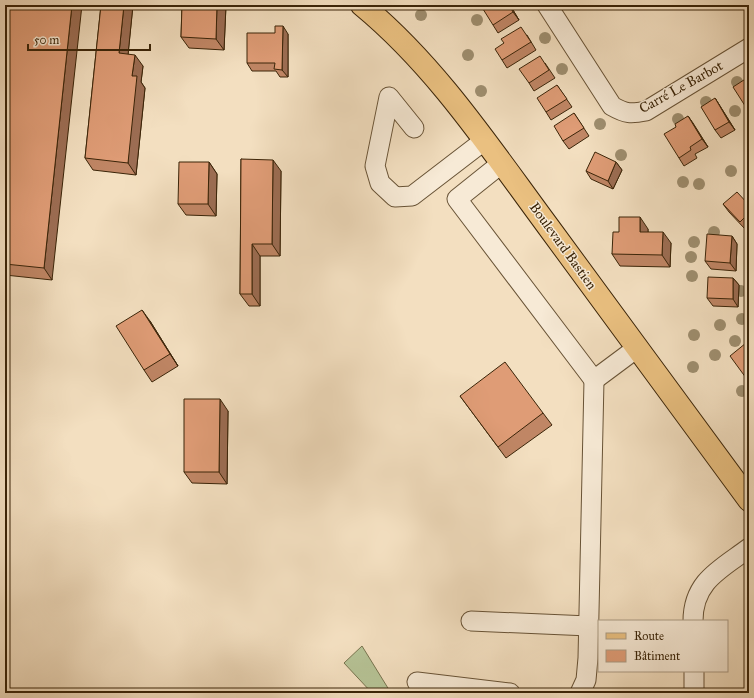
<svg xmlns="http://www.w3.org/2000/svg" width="754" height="698" viewBox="0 0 754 698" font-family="'IM FELL Great Primer',serif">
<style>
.green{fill:#b6c396;stroke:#78744f}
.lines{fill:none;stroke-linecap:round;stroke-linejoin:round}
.minor-casing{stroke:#685336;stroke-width:21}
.major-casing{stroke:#3a2408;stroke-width:24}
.minor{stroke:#f7ead6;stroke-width:19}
.major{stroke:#eac080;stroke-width:22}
.tree{fill:#9e8e6f}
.wall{fill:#c08665;stroke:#3a2408}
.shaded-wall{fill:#9c6d53;stroke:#3a2408}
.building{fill:#df9c76;stroke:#3a2408}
.labels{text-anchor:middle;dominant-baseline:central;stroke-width:3;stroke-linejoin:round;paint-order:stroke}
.street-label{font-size:14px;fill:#3a2408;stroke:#f7ead6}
</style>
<rect width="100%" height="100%" fill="#f3dfc0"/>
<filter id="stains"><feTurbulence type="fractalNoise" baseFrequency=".005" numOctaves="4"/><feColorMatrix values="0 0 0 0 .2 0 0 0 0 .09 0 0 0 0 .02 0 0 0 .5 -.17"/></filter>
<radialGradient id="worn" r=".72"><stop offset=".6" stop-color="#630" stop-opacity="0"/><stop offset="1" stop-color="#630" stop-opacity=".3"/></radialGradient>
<path class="green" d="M362 646 391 693H372L344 663Z"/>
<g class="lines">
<g class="minor-casing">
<g id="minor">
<path d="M547 5 612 106C626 114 631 114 646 111L749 48"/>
<path d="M414 128 389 97 375 166 380 183 395 197 412 196 485 140"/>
<path d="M502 163 457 199 594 380 637 348"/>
<path d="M471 621 589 626"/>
<path d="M693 621C693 581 721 569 749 548"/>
<path d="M694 671V693"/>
<path d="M417 682 510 693"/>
<path d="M580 693 586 680 588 658 594 380"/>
</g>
</g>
<g class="major-casing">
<path id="major" d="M362 5C436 66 490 148 547 225 614 317 682 408 749 500"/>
</g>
<use href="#minor" class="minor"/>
<use href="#major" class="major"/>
</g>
<g class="tree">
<circle cx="421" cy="15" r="6"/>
<circle cx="477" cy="20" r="6"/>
<circle cx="545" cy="38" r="6"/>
<circle cx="468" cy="55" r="6"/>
<circle cx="562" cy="69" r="6"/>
<circle cx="737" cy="82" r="6"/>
<circle cx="481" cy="91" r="6"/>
<circle cx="706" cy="102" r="6"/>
<circle cx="735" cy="111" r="6"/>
<circle cx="678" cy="119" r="6"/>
<circle cx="600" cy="124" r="6"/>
<circle cx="621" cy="155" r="6"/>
<circle cx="731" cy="171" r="6"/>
<circle cx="683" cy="182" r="6"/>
<circle cx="699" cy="184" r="6"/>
<circle cx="714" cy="232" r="6"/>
<circle cx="694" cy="242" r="6"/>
<circle cx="691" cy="257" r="6"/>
<circle cx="692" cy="276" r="6"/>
<circle cx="741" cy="291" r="6"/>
<circle cx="742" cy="319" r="6"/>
<circle cx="720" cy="325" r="6"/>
<circle cx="694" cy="335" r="6"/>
<circle cx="735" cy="341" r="6"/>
<circle cx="715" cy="355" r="6"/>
<circle cx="693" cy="367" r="6"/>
<circle cx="742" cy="391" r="6"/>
</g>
<g class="wall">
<path d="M101 5H133L128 54 143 66 141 82 145 88 136 175 93 170 85 158Z"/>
<path d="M182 5H226L224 50 189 48 181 37Z"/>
<path d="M510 5 519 20 498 33 493 25Z"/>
<path d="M5 20 52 280 5 275Z"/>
<path d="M288 34V77H280L276 71H252L247 63Z"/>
<path d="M527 35 536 50 507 68 502 60 504 43Z"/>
<path d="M545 63 555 78 534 91 529 83Z"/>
<path d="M557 85 572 107 551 120 546 112Z"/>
<path d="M715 98 735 130 721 138 715 130Z"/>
<path d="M574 113 589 136 569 149 563 141Z"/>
<path d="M688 116 708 147 695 154 697 158 684 166 679 158 676 127Z"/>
<path d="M241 159 281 171 280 256H260V306H249L240 294Z"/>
<path d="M209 162 217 174 216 216 186 215 178 204Z"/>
<path d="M616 162 622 170 613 189 591 179 586 171Z"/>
<path d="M723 204 749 205V226L745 229 729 212Z"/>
<path d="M648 229V232L671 243 670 267 620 266 612 254 619 232Z"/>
<path d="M732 236 737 244 736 271 711 269 705 261Z"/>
<path d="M733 278 739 285 738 307 713 306 707 298Z"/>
<path d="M150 321 178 366 152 382 144 370Z"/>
<path d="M460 396 543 413 552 425 506 458Z"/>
<path d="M228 411 227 484 192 483 184 472Z"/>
</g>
<g class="shaded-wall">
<path d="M72 5H82L52 280 44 268Z"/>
<path d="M124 5H133L127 65 119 53Z"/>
<path d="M217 5H226L224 50 216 39Z"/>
<path d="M509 5H510L519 20 513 12Z"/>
<path d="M283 26 288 34V77L282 70Z"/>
<path d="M135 55 143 66 141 82 145 88 136 175 128 163 132 76Z"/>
<path d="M715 98 735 130 729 122Z"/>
<path d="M688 116 693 123 708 147 702 139Z"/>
<path d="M273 160 281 171 280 256 272 244Z"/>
<path d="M209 162 217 174 216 216 208 204Z"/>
<path d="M616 162 622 170 613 189 608 181Z"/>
<path d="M640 217 648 229V243L640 232Z"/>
<path d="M663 232 671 243 670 267 662 255Z"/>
<path d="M732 236 737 244 736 271 730 263Z"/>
<path d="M252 244 260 256V306L252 294Z"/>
<path d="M733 278 739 285 738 307 733 299Z"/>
<path d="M142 310 150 321 178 366 170 354Z"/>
<path d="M220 399 228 411 227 484 219 472Z"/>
</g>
<g class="building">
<path d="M7 5H72L44 268 5 264V20Z"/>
<path d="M101 5H124L119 53 135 55 132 76H137L128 163 85 158Z"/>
<path d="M182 5H217L216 39 181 37Z"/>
<path d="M491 5H509L513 12 493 25 483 9Z"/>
<path d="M275 26H283L282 70 274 69 275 63H247V33H275Z"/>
<path d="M521 27 531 42 502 60 495 49 504 43 501 39Z"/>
<path d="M540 56 549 70 529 83 519 69Z"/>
<path d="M747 78 749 81V112L733 87Z"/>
<path d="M557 85 567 99 546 112 537 98Z"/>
<path d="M715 98 729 122 715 130 701 107Z"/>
<path d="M574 113 584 128 563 141 554 126Z"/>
<path d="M688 116 702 139 690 147 691 150 679 158 664 134 676 127 675 124Z"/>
<path d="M595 152 616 162 608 181 586 171Z"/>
<path d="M241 159 273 160 272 244H252V294H240Z"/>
<path d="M179 162H209L208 204H178Z"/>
<path d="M737 192 749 205V213L740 222 723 204Z"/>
<path d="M619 217H640V232H663L662 255 612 254 613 232H619Z"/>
<path d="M707 234 732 236 730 263 705 261Z"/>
<path d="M708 277 733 278V299L707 298Z"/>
<path d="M142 310 170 354 144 370 116 326Z"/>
<path d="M746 343 749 347V382L730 356Z"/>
<path d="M505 362 543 413 498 447 460 396Z"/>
<path d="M184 399H220L219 472H184Z"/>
</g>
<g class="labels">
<g class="street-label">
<text transform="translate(681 87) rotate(-29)">Carré Le Barbot</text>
<text transform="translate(563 246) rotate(54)">Boulevard Bastien</text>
</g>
</g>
<rect width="754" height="698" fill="none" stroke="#f3dfc0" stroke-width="20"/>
<rect x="6" y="6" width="742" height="686" fill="none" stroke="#3a2408" stroke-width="2"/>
<rect x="10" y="10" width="734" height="678" fill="none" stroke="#3a2408"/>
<rect x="598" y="620" width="130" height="52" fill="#f7ead6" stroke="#ab9b84"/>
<rect x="606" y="633" width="20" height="6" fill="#eac080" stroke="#ab9b84"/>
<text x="634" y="640" font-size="12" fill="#3a2408">Route</text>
<rect x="606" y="650" width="20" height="12" fill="#df9c76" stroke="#ab9b84"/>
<text x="634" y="660" font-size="12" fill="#3a2408">Bâtiment</text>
<path d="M28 44v6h122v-6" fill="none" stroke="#3a2408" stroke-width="2"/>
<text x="34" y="44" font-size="12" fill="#3a2408" stroke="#f7ead6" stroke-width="3" paint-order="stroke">50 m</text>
<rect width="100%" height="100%" filter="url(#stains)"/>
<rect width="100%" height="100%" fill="url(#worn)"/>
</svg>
